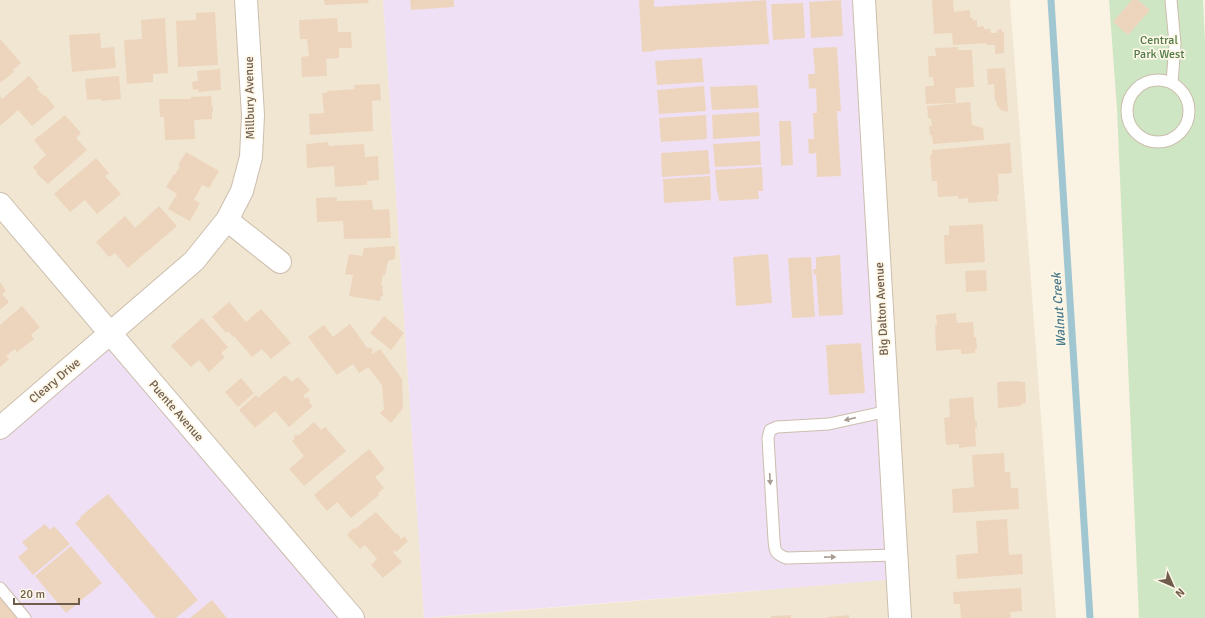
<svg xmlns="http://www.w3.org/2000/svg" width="1205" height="618" viewBox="0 0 1205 618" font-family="Signika,sans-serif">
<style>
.residential{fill:#f1e6d2}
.education{fill:#f0e0f6}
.green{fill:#cee6c3}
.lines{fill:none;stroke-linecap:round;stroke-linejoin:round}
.stream{stroke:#a0c6d2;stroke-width:7}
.building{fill:#edd5bd}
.service-casing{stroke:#ccbead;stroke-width:13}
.minor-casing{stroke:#ccbead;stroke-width:24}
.tertiary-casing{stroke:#ccbead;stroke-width:24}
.service{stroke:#fff;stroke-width:11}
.minor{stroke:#fff;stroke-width:22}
.tertiary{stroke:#fff;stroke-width:22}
.oneway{fill:#a99d93}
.labels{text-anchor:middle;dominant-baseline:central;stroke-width:3.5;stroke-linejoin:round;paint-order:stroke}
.park-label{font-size:12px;fill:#527a47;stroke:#fdf7e8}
.street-label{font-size:12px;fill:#705c4b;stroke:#fdf7e8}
.water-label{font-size:13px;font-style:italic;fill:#4a7888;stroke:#fdf7e8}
</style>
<rect width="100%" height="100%" fill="#faf3e3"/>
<g class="residential">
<path d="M0 0H383L424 618H353L0 428Z"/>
<path d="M864 0H1010L1056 618H429L898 579Z"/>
</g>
<g class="education">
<path d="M383 0H864L898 579 424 618Z"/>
<path d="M110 334 353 618H0V428Z"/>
</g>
<path class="green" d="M1109 0H1203L1205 42V618H1139L1117 109Z"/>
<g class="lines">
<path class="stream" d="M1051 0 1090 618"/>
</g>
<g class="building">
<path d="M324 0H368L369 3 325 5Z"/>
<path d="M410 0H454V7L411 10Z"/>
<path d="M639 0H654V7L766 0 769 44 655 50V51L642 52Z"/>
<path d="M841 0 843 36 811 38 809 2Z"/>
<path d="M932 0H953L954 12 970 10V18H973V21L977 20V27L984 26V29H990L991 33H997V30L1002 29V32H1004V53L995 54V45H986V43L953 45 952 33 934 34Z"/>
<path d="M1132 0H1138L1150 10 1128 35 1113 22Z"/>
<path d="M803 3 805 38 773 40 771 4Z"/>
<path d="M215 12 218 65 178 67 176 21 196 20V13Z"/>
<path d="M165 18 168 73 153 74V82L127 84 124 40 142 39 141 20Z"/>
<path d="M337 18 338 32H351L352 48H339V58L326 59 327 76 302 77 301 57 309 56 307 39H300L299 20Z"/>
<path d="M100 33 101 48 114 47 116 68 72 72 69 35Z"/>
<path d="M0 39 21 63 13 70 14 72 0 83Z"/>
<path d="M837 47 841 111H837L841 176 817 177 816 153 809 154 808 139H814L813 113H817L816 88 809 89 808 74H815L813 48Z"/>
<path d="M958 47V50H972L974 87 955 88 956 103 926 104 925 86H934L933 77H929L928 56H936L935 48Z"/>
<path d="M702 58 704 82 657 85 655 61Z"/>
<path d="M1005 68 1008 112 1001 110 997 106 996 101H995L994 84 988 85 987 69Z"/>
<path d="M220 69 221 90 198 92V89L193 90 192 82 198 81 197 71Z"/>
<path d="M29 76 39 87 37 89 44 96 45 95 55 107 32 126 18 110 0 126V96L2 99Z"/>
<path d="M119 76 121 99 101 101V99L87 100 85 79Z"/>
<path d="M380 84 381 100 372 101 373 131 310 135 309 114 324 113 322 93H327V91L355 89 354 85Z"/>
<path d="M757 85 759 108 712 110 710 87Z"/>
<path d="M704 86 706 111 659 114 657 90Z"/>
<path d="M211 96 212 107 213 106V112H212V119L194 120 195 139 165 140 164 117H160L159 99H191V97Z"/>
<path d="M970 102 972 125 983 128 984 140 933 144 932 135H930L929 126H932L931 119 928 118 927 106Z"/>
<path d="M759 112 760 136 713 139 712 115Z"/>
<path d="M65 115 81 133 76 138 87 150 48 184 36 173 37 172 33 167 46 155 34 140 41 134V135Z"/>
<path d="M706 115 707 139 661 142 659 118Z"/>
<path d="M779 121H791L793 165 781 166Z"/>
<path d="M760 141 761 165 715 167 713 144Z"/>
<path d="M328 142 329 146 364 144 365 157 378 156 379 180 367 181V185L335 187 334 166 307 168 306 144Z"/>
<path d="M1010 143 1012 173 998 174 999 195H997L998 201 968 203V198L958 199V196L938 197 937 181H932L930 155H932V150Z"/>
<path d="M708 150 710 174 662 177 661 153Z"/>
<path d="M186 152 219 171 209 188 202 185 194 200 200 203 190 221 168 209 177 194 166 187 174 174 175 175 180 166 178 165Z"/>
<path d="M96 158 109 173 105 176 121 194 97 214 85 200 70 212 54 194Z"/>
<path d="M762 167 763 191H758L759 199 719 201 718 193H717L715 170Z"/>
<path d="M710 176 711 200 664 203 663 179Z"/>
<path d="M337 197V201L372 200 373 210 389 209 391 238 344 239 343 221 317 222 316 198Z"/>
<path d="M159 206 177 226 128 268 115 253 109 257 96 242 125 216 135 228Z"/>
<path d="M983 224 985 262 945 264 944 235H949V226Z"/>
<path d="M395 246V259L388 261 385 275H383L381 285 383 286 382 291H383V296H381L380 301 349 296 353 275 345 274 349 254 362 256 364 248Z"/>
<path d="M768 254 772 303 736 306 733 257Z"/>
<path d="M840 255 843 315 819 316 816 274 814 275 813 269H816V257Z"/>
<path d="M811 257 815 317 792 318 788 258Z"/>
<path d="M986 270 987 291 966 292 965 271Z"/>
<path d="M0 282 6 291 2 294 9 302 0 310Z"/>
<path d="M229 302 246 322 261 309 291 343 271 359 262 349 252 357 234 336 233 337 228 331 226 333 212 317Z"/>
<path d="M22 306 40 327 31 335 34 339 17 352 15 349 6 356 9 359 0 367V325Z"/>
<path d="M956 313 957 323 973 322 974 337H976L977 349H975V353L961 354V349L936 351 935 325H937L936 315Z"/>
<path d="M384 316 404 333 391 350 370 333Z"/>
<path d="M202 318 228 347 221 353 225 357 209 372 199 360 191 367 171 346Z"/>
<path d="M350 324 368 349 370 347 373 351 371 353 372 354 380 349 402 379 403 408 391 423 380 413 384 409 382 385 368 367 359 373 353 364 337 375 308 337 324 325 333 337Z"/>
<path d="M861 343 865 393 829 395 826 345Z"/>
<path d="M285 375 292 382 298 377 310 390 303 396 306 399 307 397 310 400 309 402 313 406 289 427 275 411 255 428 239 410 256 395 258 398Z"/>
<path d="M241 378 254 393 238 407 225 392Z"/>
<path d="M1019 381V382H1025L1026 403 1021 404V406L998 408 997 382Z"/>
<path d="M973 397 975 421H977V427L975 428 976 446 959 448V444L946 445 944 418 950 417 949 399Z"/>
<path d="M314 422 321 430 325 427 346 451 304 486 289 469 304 456 292 441 295 439 294 437 296 434 298 436Z"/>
<path d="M369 449 385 469 375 477 384 488 378 493 379 495 351 518 337 502 327 511 314 495Z"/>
<path d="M1004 453 1005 472H1010L1011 488H1018L1019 509 953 513 952 489 974 487 972 455Z"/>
<path d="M108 494 198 600 176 618H156L75 523 81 518 80 517Z"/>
<path d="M376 512 396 534 397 533 401 539 404 536 408 541 396 552 394 550 393 552 402 562 383 578 371 565 377 559 365 545 360 549 347 535 354 528 355 529Z"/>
<path d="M1007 519 1009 555 1022 554 1023 574 957 579 956 555 978 553 976 521Z"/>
<path d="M45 524 50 530 54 526 70 544 33 575 18 557 28 549 22 542Z"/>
<path d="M71 546 102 583 66 613 35 576Z"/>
<path d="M1021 588 1022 611 1010 612 1011 618H961L960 604H954L953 592Z"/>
<path d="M0 597 18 618H0Z"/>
<path d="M212 600 227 618H190Z"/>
<path d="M791 615V618H771V616Z"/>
<path d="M849 615V618H828V617Z"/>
</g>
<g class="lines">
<g class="service-casing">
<g id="service">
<path d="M1171 0 1175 44 1172 83"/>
<circle cx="1158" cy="111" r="31"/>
<path d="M888 411 829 424 777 427 770 430 768 438 774 540C775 552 775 553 786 558L896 555"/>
<path d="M0 588 25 618"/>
</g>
</g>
<g class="minor-casing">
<g id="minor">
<path d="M864 0 900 618"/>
<path d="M227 220 280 262"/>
<path d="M0 428 194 261 227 220 242 191 251 157 253 115 246 0"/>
</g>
</g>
<g class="tertiary-casing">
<path id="tertiary" d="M0 204 353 618"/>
</g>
<use href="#service" class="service"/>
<use href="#minor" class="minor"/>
<use href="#tertiary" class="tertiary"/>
</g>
<defs><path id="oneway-solid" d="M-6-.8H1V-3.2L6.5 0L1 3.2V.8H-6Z"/></defs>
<g class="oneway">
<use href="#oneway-solid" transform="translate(850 419) rotate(167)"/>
<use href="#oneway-solid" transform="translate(770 479) rotate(87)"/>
<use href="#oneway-solid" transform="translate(830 557) rotate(-1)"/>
</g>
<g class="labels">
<g class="park-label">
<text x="1159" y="40">Central<tspan x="1159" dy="14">Park West</tspan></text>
</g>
<g class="street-label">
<text transform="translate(250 98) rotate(-91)">Millbury Avenue</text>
<text transform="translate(882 309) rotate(-93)">Big Dalton Avenue</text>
<text transform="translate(55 381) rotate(-40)">Cleary Drive</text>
<text transform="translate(176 411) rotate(49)">Puente Avenue</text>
</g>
<g class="water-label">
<text transform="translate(1059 310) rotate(-94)">Walnut Creek</text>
</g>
</g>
<g transform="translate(1173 586) rotate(135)" stroke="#fdf7e8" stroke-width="3" paint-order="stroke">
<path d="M0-3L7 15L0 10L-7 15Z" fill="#705c4b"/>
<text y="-6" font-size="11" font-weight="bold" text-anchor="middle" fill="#705c4b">N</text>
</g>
<path d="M14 598v6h65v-6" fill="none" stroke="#705c4b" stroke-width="2"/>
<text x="20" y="598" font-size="12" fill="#705c4b" stroke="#fdf7e8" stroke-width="3" paint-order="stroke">20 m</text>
</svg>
